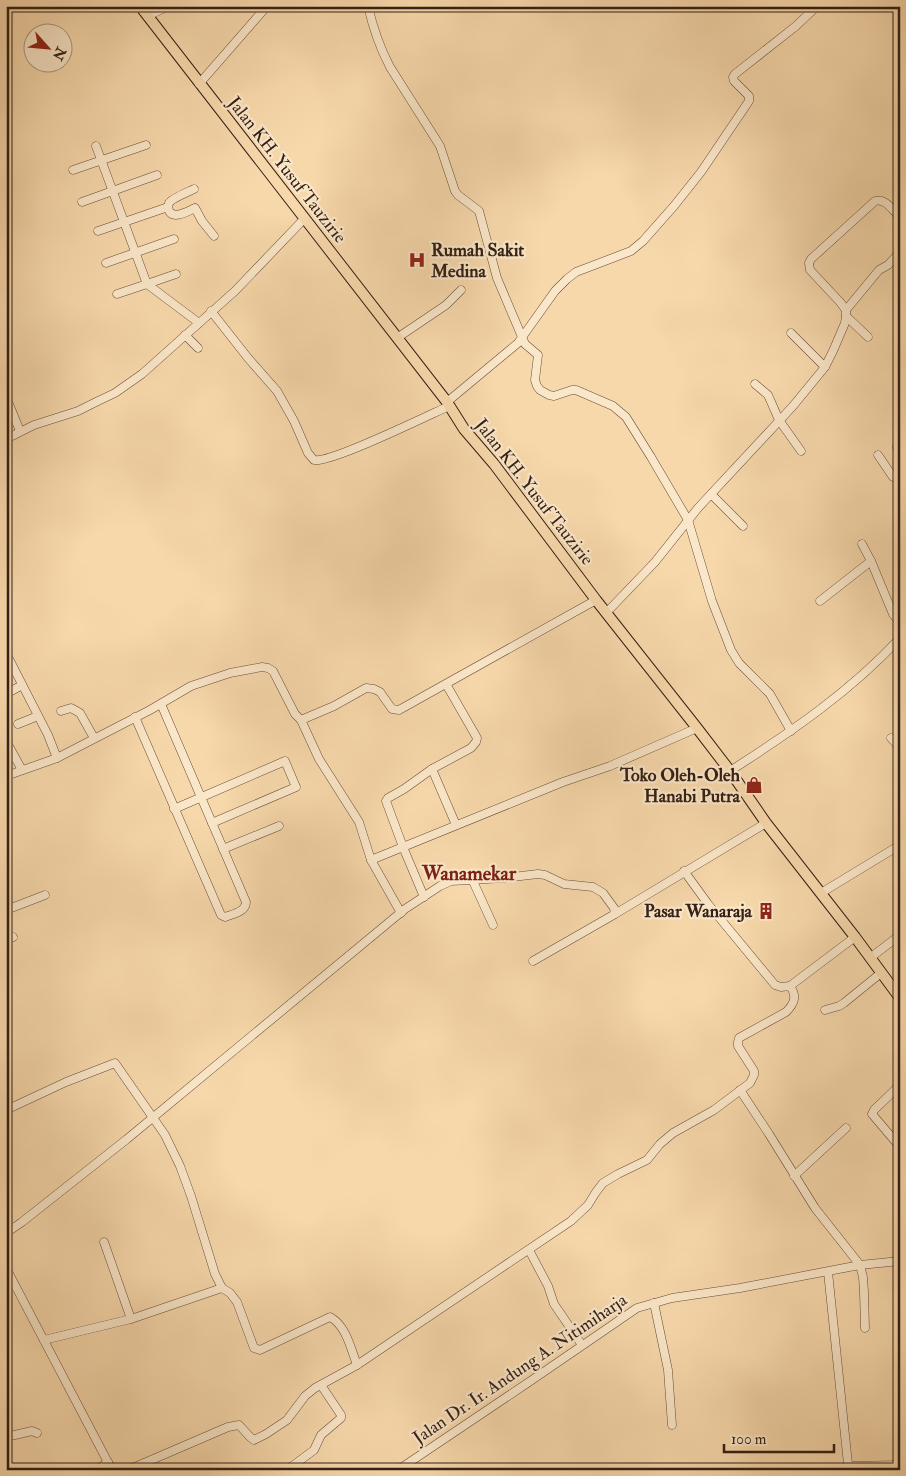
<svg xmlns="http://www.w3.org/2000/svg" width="906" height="1476" viewBox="0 0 906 1476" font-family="'IM FELL Double Pica',serif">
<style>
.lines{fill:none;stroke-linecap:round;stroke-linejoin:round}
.minor-casing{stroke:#644d3a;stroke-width:9}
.major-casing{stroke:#331f15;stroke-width:12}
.minor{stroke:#fae6c8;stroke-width:8}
.major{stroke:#f7d8ab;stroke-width:10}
.labels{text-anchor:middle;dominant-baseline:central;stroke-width:4.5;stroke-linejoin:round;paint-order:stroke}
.street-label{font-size:18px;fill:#331f15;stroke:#fae6c8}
.poi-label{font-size:18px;font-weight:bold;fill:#331f15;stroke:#fae6c8;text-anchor:end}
.quarter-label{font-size:20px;font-weight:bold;fill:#7a1f14;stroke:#fae6c8}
</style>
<rect width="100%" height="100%" fill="#f7d8ab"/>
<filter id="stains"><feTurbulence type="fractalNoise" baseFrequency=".004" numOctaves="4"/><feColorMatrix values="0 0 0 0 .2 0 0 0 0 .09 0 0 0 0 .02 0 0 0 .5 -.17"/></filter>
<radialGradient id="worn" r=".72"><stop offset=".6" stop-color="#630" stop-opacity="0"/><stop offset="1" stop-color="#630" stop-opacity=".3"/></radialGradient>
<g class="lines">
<g class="minor-casing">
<g id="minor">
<path d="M368 6C373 28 380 48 390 67L440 146 455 191 458 195 479 211 497 278 525 344 538 355 535 380 537 386 540 390 549 395 554 396 572 390H576L613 406 626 417 651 457 688 520 712 601 731 650 739 663 770 694 791 731"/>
<path d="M147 16 169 6"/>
<path d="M199 84 267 6"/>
<path d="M96 146 147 284 117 294"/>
<path d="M73 170 146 145"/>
<path d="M194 189C188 192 172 198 169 203 168 206 168 208 169 211 174 220 188 211 195 208L202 221 214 236"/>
<path d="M82 202 157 175"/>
<path d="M98 231 168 207"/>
<path d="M106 263 174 239"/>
<path d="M176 274 147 284 199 323"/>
<path d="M846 310 879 270 888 265 900 252"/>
<path d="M211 311 248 358 277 391 294 421 308 453 314 460C329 464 429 415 449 406"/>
<path d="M846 316 868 337"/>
<path d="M791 333 825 367"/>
<path d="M185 335 198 348"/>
<path d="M397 338 446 305 461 290"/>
<path d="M755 384 768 395 779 420 801 451"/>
<path d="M6 397 20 431"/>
<path d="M447 402 518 343 555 291 567 279 576 272 631 251 643 241 674 206 701 172 749 101V96L734 81 733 77 735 74 796 26 817 6"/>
<path d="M6 439 34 425 78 411 98 401 115 393 142 374 235 291 305 218"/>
<path d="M897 447 900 452"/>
<path d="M878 455 893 477 900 476"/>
<path d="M711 494 743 526"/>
<path d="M862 544 871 561 893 614 900 623"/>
<path d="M820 601 871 561"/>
<path d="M607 612 655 562 698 508 793 406 825 367 833 351 845 323 846 316V310L840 302 810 270 809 263 811 259 875 201C886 198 892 210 900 217"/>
<path d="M6 653 48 735 57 758"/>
<path d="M6 694 22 685"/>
<path d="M61 711 71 708 80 713 94 738"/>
<path d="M135 717 221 915 225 917C232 914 246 912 246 902L161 704"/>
<path d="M301 720 319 759 359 822 371 860 401 913"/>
<path d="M18 724 38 716"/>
<path d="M891 738 900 748"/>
<path d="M6 741 22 770"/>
<path d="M432 769 456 825"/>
<path d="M730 771C791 732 851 691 900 638"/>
<path d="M6 776 57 758 150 710 191 686 230 673 262 667 268 668 273 671 295 714 301 720 334 706 366 688 374 689 380 692 392 709 399 710 596 600"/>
<path d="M174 809 285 761 296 787 212 823"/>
<path d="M223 849 279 826"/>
<path d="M371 860 563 782 610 766 697 728"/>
<path d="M472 879 493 925"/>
<path d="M821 893 900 845"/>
<path d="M424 897 403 847 386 801 388 798 404 789 432 769 471 748 476 742 477 738 446 684"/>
<path d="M6 910 45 895"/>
<path d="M6 940 13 937"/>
<path d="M870 958 900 935"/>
<path d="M533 961 615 914"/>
<path d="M790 986 855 937"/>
<path d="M825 1010 839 1006 844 1003 881 973"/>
<path d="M900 1085 874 1110 872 1114 900 1147"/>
<path d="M740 1090 769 1134 815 1208 860 1265 863 1277 864 1292 865 1328"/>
<path d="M6 1110 66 1082 115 1063 165 1135 180 1166 191 1196 215 1274 222 1288 230 1293 237 1302 254 1348 260 1350 330 1317C346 1325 351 1349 357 1365"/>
<path d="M794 1176 846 1128"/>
<path d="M6 1233 22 1222 127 1139 405 909 440 886 451 881 504 878 538 874 545 875 564 884 593 887 603 893 614 908 615 914 766 823"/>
<path d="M104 1242 131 1319"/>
<path d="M529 1250 548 1286 554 1304 582 1345"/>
<path d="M6 1268 112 1470"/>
<path d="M828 1272 848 1464 849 1466 900 1465"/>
<path d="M654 1303 668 1370 672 1425"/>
<path d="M44 1340 131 1319 222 1288"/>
<path d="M6 1437 32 1431 37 1433"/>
<path d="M97 1470 108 1462"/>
<path d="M128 1470 228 1427 239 1425 250 1437 254 1440 266 1434 287 1420 305 1396 315 1388 357 1365 571 1221 588 1205 596 1192 603 1183 618 1174 647 1160 660 1144 673 1133 714 1110 750 1083 754 1075V1071L738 1046V1042L739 1038 786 1012C795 1003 797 996 790 986L781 987 775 985 708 904 684 871"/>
<path d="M287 1470 314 1450 321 1435 341 1418V1415L321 1385"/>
<path d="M398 1470 529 1382 637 1308 672 1298 740 1288 860 1265 900 1261"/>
</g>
</g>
<g class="major-casing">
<path id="major" d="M140 6 447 402 464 429 494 464 596 600 697 728 730 771 766 823 855 937 900 998"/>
</g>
<use href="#minor" class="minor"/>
<use href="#major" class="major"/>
</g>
<defs>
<g id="hospital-bare" transform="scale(1.35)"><path d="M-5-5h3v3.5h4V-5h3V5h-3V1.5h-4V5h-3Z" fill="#8f2418" stroke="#fae6c8" stroke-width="2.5" paint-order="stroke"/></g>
<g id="shop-bare" transform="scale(1.35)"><path d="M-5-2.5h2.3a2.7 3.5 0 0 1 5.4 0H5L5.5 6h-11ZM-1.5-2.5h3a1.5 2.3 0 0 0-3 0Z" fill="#8f2418" stroke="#fae6c8" stroke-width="2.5" paint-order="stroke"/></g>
<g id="building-bare" transform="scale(1.35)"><path d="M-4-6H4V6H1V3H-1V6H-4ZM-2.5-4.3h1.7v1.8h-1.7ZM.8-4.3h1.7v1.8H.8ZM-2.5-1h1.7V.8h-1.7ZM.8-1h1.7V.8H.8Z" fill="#8f2418" stroke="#fae6c8" stroke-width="2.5" paint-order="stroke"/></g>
</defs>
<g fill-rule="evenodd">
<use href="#hospital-bare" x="417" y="260"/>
<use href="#shop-bare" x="754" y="785"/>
<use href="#building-bare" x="766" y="911"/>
</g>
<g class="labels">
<g class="street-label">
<text transform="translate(287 170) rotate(52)">Jalan KH. Yusuf Tauzirie</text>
<text transform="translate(534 492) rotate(52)">Jalan KH. Yusuf Tauzirie</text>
<text transform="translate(520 1369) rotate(-34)">Jalan Dr. Ir. Andung A. Nitimiharja</text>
</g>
<g class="poi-label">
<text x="431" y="250" text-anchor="start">Rumah Sakit<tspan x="431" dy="21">Medina</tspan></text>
<text x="740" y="775">Toko Oleh-Oleh<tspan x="740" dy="21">Hanabi Putra</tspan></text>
<text x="752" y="911">Pasar Wanaraja</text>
</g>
<g class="quarter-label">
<text x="469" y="873">Wanamekar</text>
</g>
</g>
<rect width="906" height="1476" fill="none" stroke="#f7d8ab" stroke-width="25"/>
<rect x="8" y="8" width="891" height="1461" fill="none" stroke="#331f15" stroke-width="2.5"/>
<rect x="12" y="12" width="881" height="1451" fill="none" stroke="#331f15"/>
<g transform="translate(48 48) rotate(117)"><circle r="24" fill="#fae6c8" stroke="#aa9680"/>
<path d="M0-4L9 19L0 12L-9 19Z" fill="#8f2418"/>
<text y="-8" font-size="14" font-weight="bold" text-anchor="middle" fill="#331f15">N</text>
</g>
<path d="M724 1444v8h110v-8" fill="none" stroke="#331f15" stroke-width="2.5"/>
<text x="731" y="1444" font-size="15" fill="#331f15" stroke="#fae6c8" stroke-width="4" paint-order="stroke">100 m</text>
<rect width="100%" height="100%" filter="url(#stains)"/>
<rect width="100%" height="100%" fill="url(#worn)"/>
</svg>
